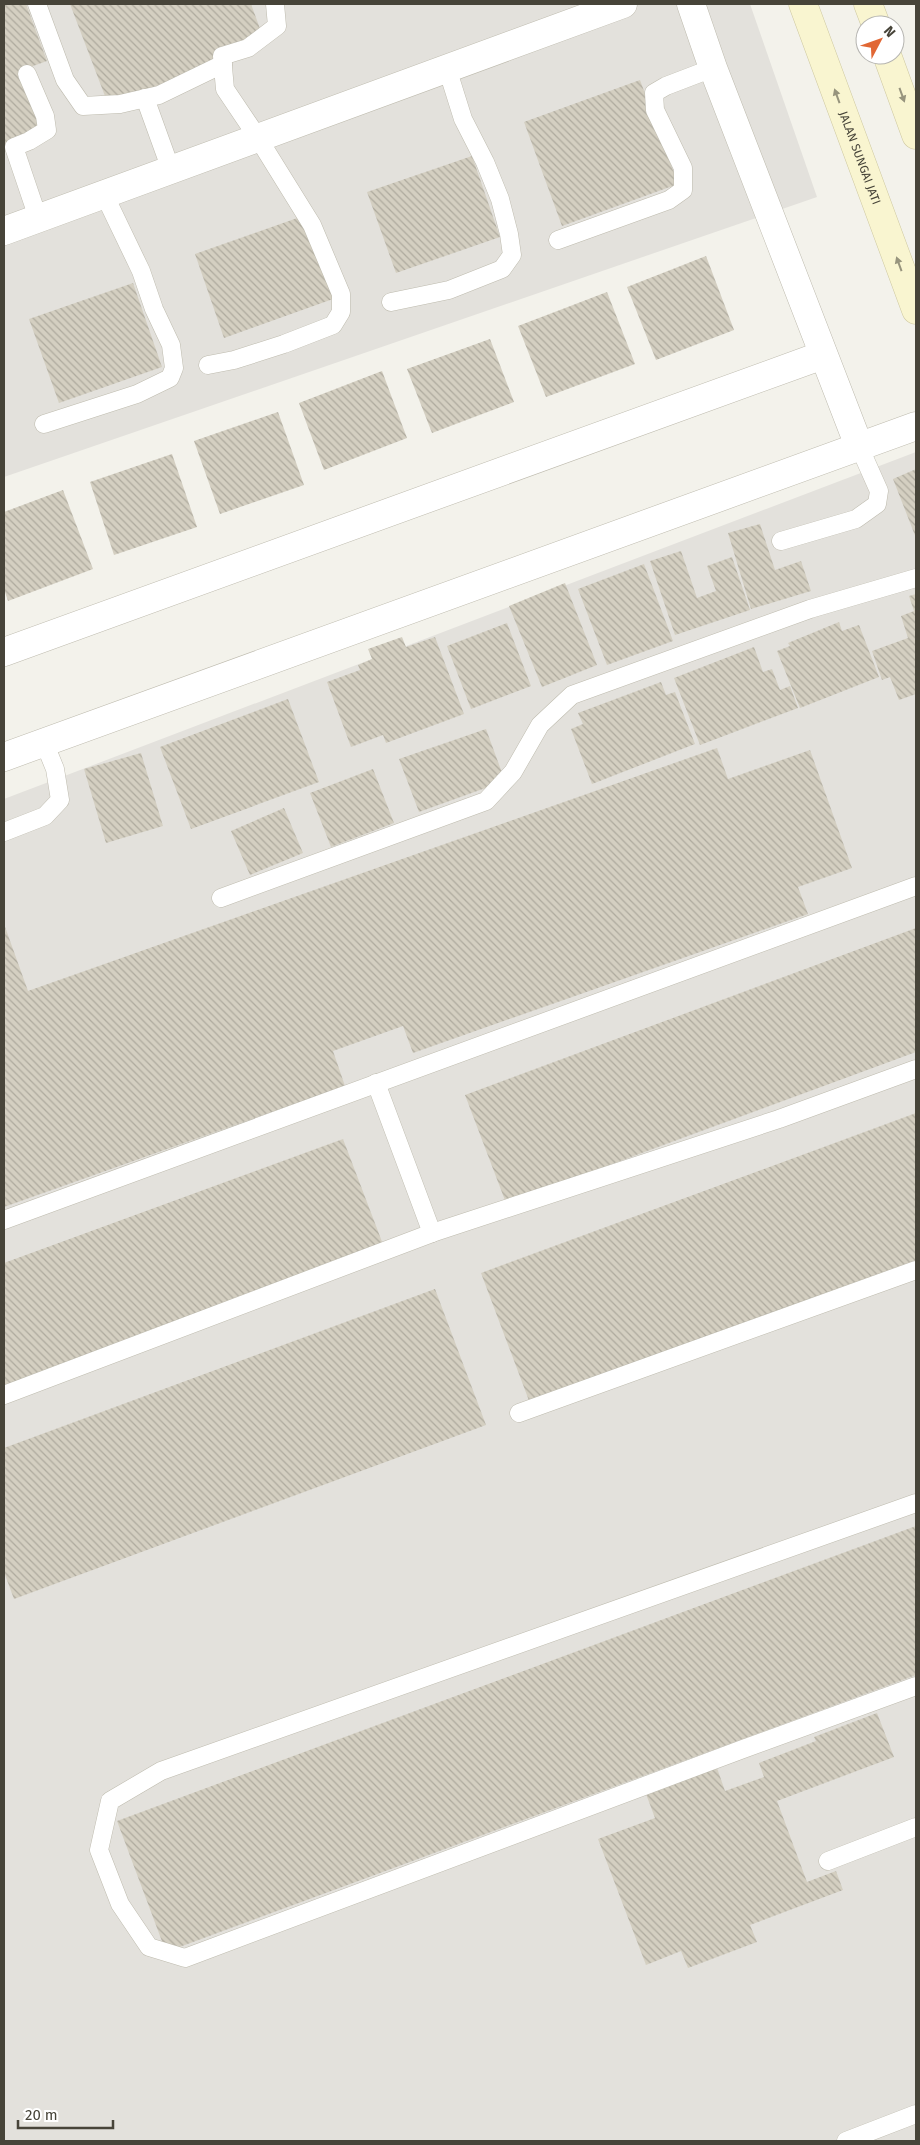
<svg xmlns="http://www.w3.org/2000/svg" width="920" height="2145" viewBox="0 0 920 2145" font-family="'Fira Sans',sans-serif">
<style>
.industrial{fill:#e3e1dc}
.building{fill:url(#building-back-hatch)}
.lines{fill:none;stroke-linecap:round;stroke-linejoin:round}
.service-casing{stroke:#bebbae;stroke-width:19}
.minor-casing{stroke:#bebbae;stroke-width:29}
.secondary-casing{stroke:#cec8a0;stroke-width:29}
.service{stroke:#fff;stroke-width:18}
.minor{stroke:#fff;stroke-width:28}
.secondary{stroke:#f9f5d0;stroke-width:28}
.oneway{fill:#97947d}
.labels{text-anchor:middle;dominant-baseline:central;stroke-width:4;stroke-linejoin:round;paint-order:stroke}
.street-label{font-size:12px;fill:#474439;stroke:#fff}
</style>
<defs>
<pattern id="building-back-hatch" width="6" height="6" patternUnits="userSpaceOnUse" patternTransform="scale(1.25)"><rect width="6" height="6" fill="#d4cfc1"/><path d="M-1 5l2 2M0 0l6 6M5-1l2 2" fill="none" stroke="#aeaa9e"/></pattern>
</defs>
<rect width="100%" height="100%" fill="#f3f2eb"/>
<g class="industrial">
<path d="M4 4H750L817 197 4 477Z"/>
<path d="M916 452V2141H4V799Z"/>
</g>
<g class="building">
<path d="M4 4H26L47 61 22 70 45 131 4 147Z"/>
<path d="M70 4H251L266 45 108 104Z"/>
<path d="M640 80 678 184 562 226 524 122Z"/>
<path d="M472 156 500 237 396 273 367 192Z"/>
<path d="M303 216 333 299 224 338 195 254Z"/>
<path d="M706 256 734 330 656 360 627 287Z"/>
<path d="M133 283 162 367 59 403 29 319Z"/>
<path d="M607 292 635 364 546 397 518 326Z"/>
<path d="M490 339 514 402 432 433 407 369Z"/>
<path d="M382 371 407 438 324 470 299 403Z"/>
<path d="M278 412 304 485 220 514 194 441Z"/>
<path d="M172 454 197 527 114 555 90 482Z"/>
<path d="M916 469V538L893 479Z"/>
<path d="M63 490 93 569 8 601 4 589V512Z"/>
<path d="M760 524 775 570 801 561 811 591 751 609 728 533Z"/>
<path d="M681 551 697 598 716 591 707 566 732 557 750 610 675 635 650 561Z"/>
<path d="M644 564 673 641 607 665 578 589Z"/>
<path d="M565 583 597 665 542 687 509 606Z"/>
<path d="M916 594V694L899 700 890 677 882 680 872 651 908 638 901 616 914 611 909 596Z"/>
<path d="M839 622 842 631 859 625 879 677 800 708 777 651 790 646 788 643Z"/>
<path d="M507 623 531 686 471 709 447 646Z"/>
<path d="M402 637 406 647 435 637 464 714 386 743 383 735 351 747 327 682 360 670 358 665 372 659 368 649Z"/>
<path d="M754 647 763 672 772 669 780 690 790 686 798 708 700 745 674 678Z"/>
<path d="M661 682 666 695 675 692 695 744 592 784 571 729 583 724 578 713Z"/>
<path d="M288 699 319 782 191 829 160 747Z"/>
<path d="M486 729 505 781 419 812 399 759Z"/>
<path d="M717 748 728 779 810 750 852 868 798 887 808 914 413 1053 403 1026 333 1051 345 1086 4 1207V924L28 991Z"/>
<path d="M141 753 163 826 106 843 84 769Z"/>
<path d="M373 769 394 823 331 847 310 793Z"/>
<path d="M284 808 303 853 250 875 231 831Z"/>
<path d="M916 928V1052L506 1203 465 1095Z"/>
<path d="M916 1113V1264L531 1406 481 1273Z"/>
<path d="M343 1139 384 1247 4 1386V1263Z"/>
<path d="M435 1289 486 1425 14 1599 4 1572V1448Z"/>
<path d="M916 1526V1675L166 1952 117 1821Z"/>
<path d="M877 1713 894 1757 777 1801 807 1882 836 1871 843 1890 750 1925 757 1942 688 1968 681 1951 646 1965 598 1839 655 1818 646 1794 717 1768 725 1791 764 1777 759 1763 816 1741 814 1737Z"/>
</g>
<g class="lines">
<g class="service-casing">
<g id="service">
<path d="M37 4 65 80 83 106 120 104 159 95 223 64"/>
<path d="M27 74 45 116 47 130 29 141 14 147 38 218"/>
<path d="M145 98 171 170"/>
<path d="M558 240 669 200 683 190V168L655 110 654 93 666 86 713 68"/>
<path d="M391 302 449 290 502 269 512 255 509 234 500 199 485 162 463 119 447 68"/>
<path d="M208 365 234 360 284 344 333 325 341 312V294L312 225 258 138 225 89 222 56 248 48 277 26 275 4"/>
<path d="M44 424 137 394 170 378 174 368 171 345 154 309 141 271 104 194"/>
<path d="M781 541 856 519 877 504 879 491 859 446"/>
<path d="M4 832 45 816 60 800 55 769 44 742"/>
<path d="M221 898 486 801 513 772 540 725 572 695 810 609 916 578"/>
<path d="M376 1083 432 1233"/>
<path d="M4 1220 916 886"/>
<path d="M4 1395 432 1233 779 1119 916 1069"/>
<path d="M519 1413 916 1270"/>
<path d="M916 1503 161 1771 110 1801 99 1850 120 1904 149 1947 185 1958 743 1749 916 1686"/>
<path d="M828 1861 916 1827"/>
<path d="M846 2141 916 2114"/>
</g>
</g>
<g class="minor-casing">
<g id="minor">
<path d="M691 4 713 68 859 446"/>
<path d="M4 231 623 4"/>
<path d="M4 652 823 355"/>
<path d="M4 757 916 426"/>
</g>
</g>
<g class="secondary-casing">
<g id="secondary">
<path id="s1" d="M803 4 916 310"/>
<path d="M868 4 876 25"/>
<path d="M887 55 916 135"/>
</g>
</g>
<use href="#service" class="service"/>
<use href="#minor" class="minor"/>
<use href="#secondary" class="secondary"/>
</g>
<defs><path id="oneway-solid" d="M-6-.8H1V-3.2L6.5 0L1 3.2V.8H-6Z" transform="scale(1.25)"/></defs>
<g class="oneway">
<use href="#oneway-solid" transform="translate(902 95) rotate(70)"/>
<use href="#oneway-solid" transform="translate(837 96) rotate(-110)"/>
<use href="#oneway-solid" transform="translate(899 264) rotate(-110)"/>
</g>
<g class="labels">
<g class="street-label">
<text stroke="none"><textPath href="#s1" startOffset="164">JALAN SUNGAI JATI</textPath></text>
</g>
</g>
<rect width="920" height="2145" fill="none" stroke="#474439" stroke-width="10"/>
<g transform="translate(880 40) rotate(49)"><circle r="24" fill="#ffffff" stroke="#b5b4b0"/>
<path d="M0-4L9 19L0 12L-9 19Z" fill="#e16734"/>
<text y="-8" font-size="14" font-weight="bold" text-anchor="middle" fill="#474439">N</text>
</g>
<path d="M18 2120v8h95v-8" fill="none" stroke="#474439" stroke-width="2.5"/>
<text x="25" y="2120" font-size="15" fill="#474439" stroke="#ffffff" stroke-width="4" paint-order="stroke">20 m</text>
</svg>
